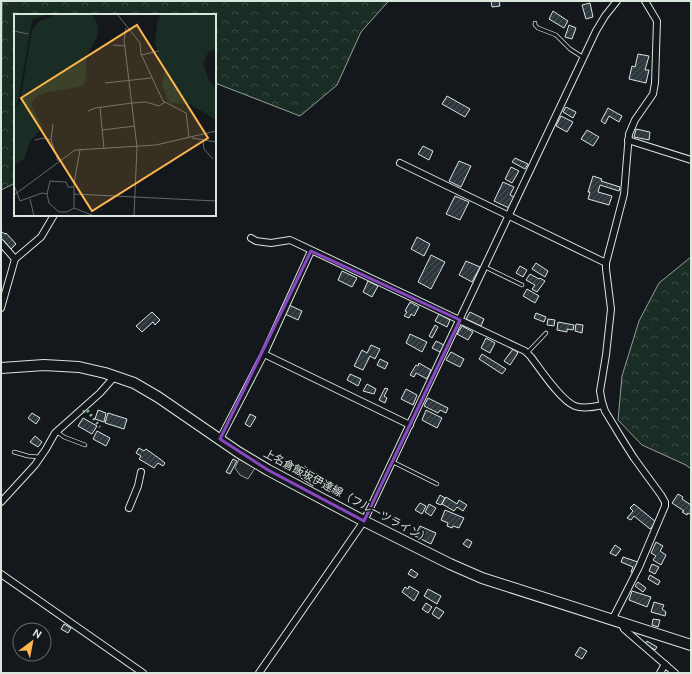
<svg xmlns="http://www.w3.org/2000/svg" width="692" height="674" viewBox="0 0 692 674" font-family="Ubuntu,'Noto Sans JP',sans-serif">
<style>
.forest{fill:url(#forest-crowns);stroke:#939e99}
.parking{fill:#24282b;stroke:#939e99}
.building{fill:url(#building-hatch);stroke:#d8e6dc}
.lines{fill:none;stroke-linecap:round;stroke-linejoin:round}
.lane-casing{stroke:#d8e6dc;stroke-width:4.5}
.street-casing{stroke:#d8e6dc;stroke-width:8}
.primary-casing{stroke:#d8e6dc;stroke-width:12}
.lane{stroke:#14181c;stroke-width:3}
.street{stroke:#14181c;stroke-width:6}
.primary{stroke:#14181c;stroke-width:10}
.hedge{stroke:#8ac095;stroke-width:3;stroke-dasharray:2 3;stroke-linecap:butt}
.marked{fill:none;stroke:#8948c3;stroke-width:3;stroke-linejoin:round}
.labels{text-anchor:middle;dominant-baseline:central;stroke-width:3;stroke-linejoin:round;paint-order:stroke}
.street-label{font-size:11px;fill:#d8e6dc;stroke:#14181c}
.inset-road{fill:none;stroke:#626a69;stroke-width:1}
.view{fill:#ffb74d;fill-opacity:0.15;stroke:#ffb74d;stroke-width:2}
.inset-edge{fill:none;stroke:#d8e6dc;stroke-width:2}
</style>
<defs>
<pattern id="forest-crowns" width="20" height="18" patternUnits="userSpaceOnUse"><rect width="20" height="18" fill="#1a2d24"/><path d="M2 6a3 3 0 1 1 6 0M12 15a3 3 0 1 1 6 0" fill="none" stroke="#3b4b43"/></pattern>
<pattern id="building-hatch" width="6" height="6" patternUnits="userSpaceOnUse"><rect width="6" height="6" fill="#2c363c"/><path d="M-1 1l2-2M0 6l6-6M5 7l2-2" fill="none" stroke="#4a5358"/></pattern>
</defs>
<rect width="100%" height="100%" fill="#14181c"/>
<g class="forest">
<path d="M2 1H389L385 5 361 32 337 85 300 116 215 83V15H15V183L1 190Z"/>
<path d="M691 257V469L686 465 642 445 618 420 622 376 639 321 659 283Z"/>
</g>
<path class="parking" d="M239 459 255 468 248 479 240 475 235 468Z"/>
<g class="building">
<path d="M491 1H499L500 6 492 7Z"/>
<path d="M590 3 593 17 586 19 582 5Z"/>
<path d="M553 11 568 21 564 28 549 19Z"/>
<path d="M569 25 576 28 572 39 565 37Z"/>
<path d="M638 54 649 56 645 70H649L646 83 629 79 632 66 635 67Z"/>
<path d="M447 96 470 109 465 117 442 104Z"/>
<path d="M566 107 576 112 573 118 563 112Z"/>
<path d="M608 108 622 116 619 122 609 116 605 124 601 121Z"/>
<path d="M561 116 573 122 567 132 556 126Z"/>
<path d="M636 129 650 132 649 140 634 137Z"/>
<path d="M587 130 599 137 593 146 581 139Z"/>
<path d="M423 146 433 151 429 160 418 154Z"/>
<path d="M515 158 528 164 525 169 512 162Z"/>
<path d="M459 161 471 166 461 187 449 181Z"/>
<path d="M511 167 519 171 512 183 505 179Z"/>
<path d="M593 176 602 179 601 181 620 187 619 191 600 185 598 192 612 196 609 205 588 199 590 192H588Z"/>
<path d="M503 182 514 187 510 195 514 197 509 208 494 201Z"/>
<path d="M455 196 469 202 460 220 446 214Z"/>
<path d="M2 232 5 234 6 233 16 244 11 249 9 248 8 249 1 241V233Z"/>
<path d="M417 237 430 244 424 256 411 249Z"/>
<path d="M431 255 445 262 431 289 418 282Z"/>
<path d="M466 261 480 267 472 282 459 275Z"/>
<path d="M536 263 548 271 545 277 532 269Z"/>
<path d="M520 266 527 270 523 277 516 273Z"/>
<path d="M342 271 357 278 352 287 338 280Z"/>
<path d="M530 274 539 279 540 278 545 281 537 292 532 289 535 285 526 280Z"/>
<path d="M368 281 378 286 372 297 363 292Z"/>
<path d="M527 289 539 296 535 303 523 296Z"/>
<path d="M410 302 419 307 414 316 411 314 409 318 404 316 407 312 405 311Z"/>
<path d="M289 305 302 311 298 320 285 314Z"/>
<path d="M152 312 160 320 155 325 153 322 142 332 136 326Z"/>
<path d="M470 312 484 319 481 326 466 319Z"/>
<path d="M536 313 546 317 544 322 534 318Z"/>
<path d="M439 314 450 320 447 327 435 321Z"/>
<path d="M548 319 555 320 554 326 547 325Z"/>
<path d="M558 322 574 325 573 330 567 329V332L557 330Z"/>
<path d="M576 324 583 325 582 333 575 331Z"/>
<path d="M435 325 438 327 432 338 429 336Z"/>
<path d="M462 326 473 332 468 340 457 334Z"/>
<path d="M410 334 427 342 422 352 406 343Z"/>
<path d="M486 338 495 343 490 353 481 348Z"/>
<path d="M436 341 444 345 440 352 432 348Z"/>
<path d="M371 345 380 349 375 359 370 356 363 370 354 366 362 350 367 353Z"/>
<path d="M513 349 518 353 510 365 504 361Z"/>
<path d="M451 352 464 359 460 367 446 360Z"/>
<path d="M482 354 506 369 502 374 479 359Z"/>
<path d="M380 359 388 363 385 369 377 365Z"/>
<path d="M419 363 431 370 427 379 416 373 414 377 410 375 416 365 418 366Z"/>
<path d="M350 374 361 379 358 386 347 380Z"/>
<path d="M367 384 376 389 374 394 363 391Z"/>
<path d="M385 388 388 389 384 396 387 398 385 403 379 400Z"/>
<path d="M406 389 417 395 413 405 401 399Z"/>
<path d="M428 398 448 408 446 413 440 410 438 413 424 406Z"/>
<path d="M98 410 106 413 104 422 95 419Z"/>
<path d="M426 410 442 418 437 428 422 420Z"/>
<path d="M32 413 40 418 36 424 28 418Z"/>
<path d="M108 413 127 419 124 429 105 423Z"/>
<path d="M250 414 256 417 250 427 245 424Z"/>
<path d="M83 418 97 426 92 434 78 426Z"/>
<path d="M97 431 110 438 106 446 93 439Z"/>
<path d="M35 436 42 442 38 447 30 442Z"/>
<path d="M139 448 144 451 146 449 160 459 165 463 163 466 158 463 154 468 139 459 141 456 136 453Z"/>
<path d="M233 459 237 461 230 474 226 472Z"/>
<path d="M304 466 320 476 313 486 298 476Z"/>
<path d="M678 494 683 497 682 499 691 505V515L688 513 687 515 682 512 684 511 672 503Z"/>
<path d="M440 495 445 498 441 505 436 503Z"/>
<path d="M446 497 457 504 459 500 467 505 463 511 457 507 454 511 442 504Z"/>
<path d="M420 503 426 506 422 514 415 510Z"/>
<path d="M429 504 436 508 431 516 425 512Z"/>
<path d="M634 504 656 522 650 529 634 516 631 520 627 518 633 511 630 508Z"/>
<path d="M445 510 464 518 459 528 453 526 452 528 447 526 448 523 441 520Z"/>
<path d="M420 526 436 533 431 544 415 536Z"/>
<path d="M467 539 472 542 469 548 463 544Z"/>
<path d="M656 542 663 546 660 551 666 555 661 565 653 560 656 556 651 553Z"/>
<path d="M615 545 621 549 616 556 610 553Z"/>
<path d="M623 557 638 562 634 573 631 572 633 567 621 562Z"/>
<path d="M652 564 659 567 655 574 649 571Z"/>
<path d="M411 569 418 574 415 578 408 574Z"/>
<path d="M650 575 660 581 658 585 648 579Z"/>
<path d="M638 582 646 588 643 592 635 586Z"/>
<path d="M409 586 419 592 414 601 402 592 405 587 408 589Z"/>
<path d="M428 589 441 596 437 604 424 596Z"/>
<path d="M632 591 651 597 647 607 629 600Z"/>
<path d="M654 602 664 605 662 609 666 612 665 616 651 612Z"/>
<path d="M426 603 432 607 428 613 422 609Z"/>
<path d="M436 607 444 612 439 619 432 614Z"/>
<path d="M653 619 660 620 658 627 652 625Z"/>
<path d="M64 624 71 628 68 633 61 629Z"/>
<path d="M647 641 657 647 655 650 645 644Z"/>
<path d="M580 647 587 651 582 659 575 655Z"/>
</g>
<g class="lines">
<g class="lane-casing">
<g id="lane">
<path d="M535 23V25L538 28 556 35 570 49 584 58"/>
<path d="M485 267 522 285"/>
<path d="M527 353 546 333"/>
<path d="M56 431 64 437 85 445"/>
<path d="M14 452 28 456 39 457"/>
<path d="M393 462 437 484"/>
</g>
</g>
<g class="street-casing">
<g id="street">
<path d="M628 140 691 160"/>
<path d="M400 163 606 263"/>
<path d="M251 238 256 241 271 243 290 240 525 351 531 357C540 369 561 401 575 406 583 409 594 407 603 405"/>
<path d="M1 243 15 259 1 308"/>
<path d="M15 259 41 237 54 215"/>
<path d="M264 354 410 425"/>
<path d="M220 439 264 354 311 251"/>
<path d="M1 502 35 465 46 449 55 433 100 393 115 376"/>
<path d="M129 508 138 486 141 472"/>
<path d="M1 574 143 673"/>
<path d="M612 620 639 567 665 506V502L661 495 634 458 622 439 605 411 602 402 600 391 606 355 611 309 606 269V263L624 194 629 134 635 120 653 94 655 83 657 21 645 1"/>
<path d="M622 624 624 629 675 673"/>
<path d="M259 673 364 521 596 31 605 16 617 1"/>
<path d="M660 673 665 664"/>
</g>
</g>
<g class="primary-casing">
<path id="primary" d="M1 368 44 365 79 367 105 373 134 383 158 397 238 452 268 470 364 521 450 564 482 578 691 645"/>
</g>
<use href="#lane" class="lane"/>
<use href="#street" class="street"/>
<use href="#primary" class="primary"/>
<path class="hedge" d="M83 412 87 410 100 427"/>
</g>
<path class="marked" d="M311 251 460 320 364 521 268 470 220 439Z"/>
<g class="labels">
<g class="street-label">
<text transform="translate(347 496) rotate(28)">上名倉飯坂伊達線（フルーツライン）</text>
</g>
</g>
<g transform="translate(14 14)">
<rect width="202" height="202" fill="#14181c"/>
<path d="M0 0H33L18 6 4 88 0 93Z" fill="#1a2d24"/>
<path d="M43 0H77L80 3 84 13 83 23 72 44V63L69 72 30 79 21 84 17 90 29 113 16 127 10 145 0 151V96L6 88 18 17 24 8ZM148 0H202V36L195 37 189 49 194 64 202 75V106L176 90 155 89 148 71 151 53 145 45 141 27 144 5Z" fill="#1a2d24"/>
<path d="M0 0H15L12 16 0 13Z" fill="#1a2d24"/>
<path class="inset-road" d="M103 0 126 29 127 40 149 87 172 99 175 123M112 14 110 26 123 133 120 202M0 17 14 20M99 31 111 32M127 41 145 37M91 69 137 64M86 93 90 135M74 97 81 94 118 89 132 88 145 92 151 88M88 116 121 112M178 124 202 128M21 126 29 124 37 126 44 147M37 126 39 110M189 126 190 135 199 145M66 136 60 169V194L80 202M0 171 6 187 28 179 33 180M60 173H54L52 168 36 167 33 180 35 189 45 198H53L60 194M60 180 202 187M0 181 61 136 142 131 202 117M16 185 20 202"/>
<path class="view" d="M123 11 194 124 78 197 7 84Z"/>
<rect width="202" height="202" class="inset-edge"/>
</g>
<rect width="692" height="674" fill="none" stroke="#d8e6dc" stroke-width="4"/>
<g transform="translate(32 642) rotate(32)"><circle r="19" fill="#14181c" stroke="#626a69"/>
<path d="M0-3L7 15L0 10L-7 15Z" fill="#ffb74d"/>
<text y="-6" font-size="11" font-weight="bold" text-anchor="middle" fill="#d8e6dc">N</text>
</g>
</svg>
